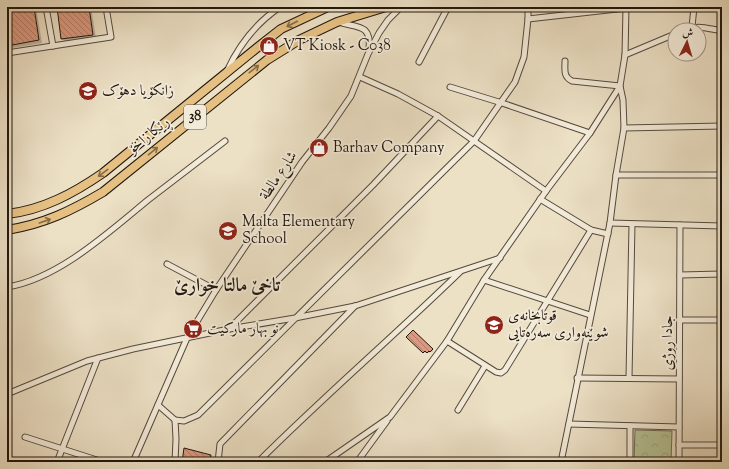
<svg xmlns="http://www.w3.org/2000/svg" width="729" height="469" viewBox="0 0 729 469" font-family="'Sorts Mill Goudy',Amiri,serif">
<style>
.forest{fill:url(#forest-crowns);stroke:#6c6c52}
.shadow{fill:#0003}
.building{fill:url(#building-back-hatch);stroke:#21170f}
.lines{fill:none;stroke-linecap:round;stroke-linejoin:round}
.minor-casing{stroke:#54493c;stroke-width:7}
.trunk-casing{stroke:#21170f;stroke-width:10}
.minor{stroke:#f3ebd9;stroke-width:5}
.trunk{stroke:#e6c082;stroke-width:8}
.oneway{stroke:#846c48}
.labels{text-anchor:middle;dominant-baseline:central;stroke-width:3.5;stroke-linejoin:round;paint-order:stroke}
.shield{fill:#f3ebd9;stroke:#60574c;stroke-width:1}
.shield-label{font-size:14px;font-weight:bold;fill:#21170f}
.poi-label{font-size:15px;fill:#21170f;stroke:#f3ebd9;text-anchor:start}
.street-label{font-size:15px;fill:#21170f;stroke:#f3ebd9}
.district-label{font-size:19px;font-weight:bold;fill:#21170f;stroke:#f3ebd9}
</style>
<defs>
<pattern id="forest-crowns" width="20" height="18" patternUnits="userSpaceOnUse"><rect width="20" height="18" fill="#b6c296"/><path d="M2 6a3 3 0 1 1 6 0M12 15a3 3 0 1 1 6 0" fill="none" stroke="#9ca680"/></pattern>
<pattern id="building-back-hatch" width="6" height="6" patternUnits="userSpaceOnUse"><rect width="6" height="6" fill="#dc997f"/><path d="M-1 5l2 2M0 0l6 6M5-1l2 2" fill="none" stroke="#b27c66"/></pattern>
</defs>
<rect width="100%" height="100%" fill="#ece0c5"/>
<filter id="stains"><feTurbulence type="fractalNoise" baseFrequency=".005" numOctaves="4"/><feColorMatrix values="0 0 0 0 .2 0 0 0 0 .09 0 0 0 0 .02 0 0 0 .5 -.17"/></filter>
<radialGradient id="worn" r=".72"><stop offset=".6" stop-color="#630" stop-opacity="0"/><stop offset="1" stop-color="#630" stop-opacity=".3"/></radialGradient>
<path class="forest" d="M635 430 672 431 671 462H634Z"/>
<g class="shadow">
<path d="M7 7H36L42 43 7 49Z"/>
<path d="M58 7H91L96 38 65 42 62 39Z"/>
<path d="M413 332 433 351 432 352 431 351 429 353 427 352 425 353 408 337Z"/>
<path d="M211 456 214 459 213 462H183Z"/>
</g>
<g class="building">
<path d="M7 7H34L39 40 7 46Z"/>
<path d="M57 7H89L93 35 61 39Z"/>
<path d="M413 330 433 349 430 352 429 351 427 353 425 351 423 353 406 337Z"/>
<path d="M184 448 211 455 210 462H182Z"/>
</g>
<g class="lines">
<g class="minor-casing">
<g id="minor">
<path d="M46 7 53 46"/>
<path d="M528 19 626 8"/>
<path d="M338 22C356 28 372 23 369 49"/>
<path d="M692 27 694 7"/>
<path d="M684 30C697 25 708 28 722 31"/>
<path d="M7 53 111 37 106 7"/>
<path d="M625 55 675 34"/>
<path d="M419 62 448 7"/>
<path d="M227 71C239 45 256 23 280 7"/>
<path d="M360 77 398 94 438 116 546 191"/>
<path d="M450 87 502 103 590 133"/>
<path d="M624 128 722 126"/>
<path d="M616 175H722"/>
<path d="M540 199 591 230 608 234"/>
<path d="M610 223 722 226"/>
<path d="M167 264 216 290"/>
<path d="M680 275 722 274"/>
<path d="M484 280 590 315"/>
<path d="M7 287C58 279 109 232 148 200 174 180 199 161 225 141"/>
<path d="M680 320H722"/>
<path d="M229 329 373 185 438 116"/>
<path d="M447 341 496 372 501 373 505 370 591 230"/>
<path d="M577 378 679 379"/>
<path d="M629 378 632 224"/>
<path d="M7 394 87 361 133 349 229 329 295 318 355 306 500 258"/>
<path d="M158 405 175 420 176 439 175 462"/>
<path d="M458 410 485 366"/>
<path d="M175 420 184 421 198 415 474 141 515 82 524 57 528 19V7"/>
<path d="M569 424 679 427"/>
<path d="M25 437 103 462"/>
<path d="M679 445H722"/>
<path d="M57 462 98 358"/>
<path d="M133 462 187 338 216 290 302 162 329 128 351 96 368 54 379 33 388 20 401 7"/>
<path d="M218 462 220 444 355 306"/>
<path d="M258 462C323 397 393 337 460 272"/>
<path d="M325 462 390 417 447 341 484 280 546 191 590 133 620 86 625 55 626 7"/>
<path d="M357 462 387 421"/>
<path d="M561 462 610 223 616 175 624 128 623 100 620 86 572 81C563 77 565 69 565 61"/>
<path d="M630 462V426"/>
<path d="M679 462 680 225"/>
</g>
</g>
<g class="trunk-casing">
<g id="trunk">
<path d="M7 214C43 210 74 193 103 173L258 47 281 29 328 7"/>
<path d="M7 230C44 224 71 211 103 192L267 60 299 40 337 22 386 7"/>
</g>
</g>
<use href="#minor" class="minor"/>
<use href="#trunk" class="trunk"/>
</g>
<defs><path id="oneway-shaft" d="M-6 0H5M1.5-3L5.5 0L1.5 3" fill="none" stroke-width="1.6" stroke-linecap="round" stroke-linejoin="round"/></defs>
<g class="oneway">
<use href="#oneway-shaft" transform="translate(292 24) rotate(153)"/>
<use href="#oneway-shaft" transform="translate(254 69) rotate(-38)"/>
<use href="#oneway-shaft" transform="translate(153 151) rotate(-39)"/>
<use href="#oneway-shaft" transform="translate(103 173) rotate(143)"/>
<use href="#oneway-shaft" transform="translate(45 221) rotate(-19)"/>
</g>
<defs>
<g id="shop-disc" transform="scale(1)"><circle r="9.5" fill="#8f2418" stroke="#f3ebd9"/><path d="M-5-2.5h2.3a2.7 3.5 0 0 1 5.4 0H5L5.5 6h-11ZM-1.5-2.5h3a1.5 2.3 0 0 0-3 0Z" fill="#fff"/></g>
<g id="university-disc" transform="scale(1)"><circle r="9.5" fill="#8f2418" stroke="#f3ebd9"/><path d="M0-5L7-2L0 1L-7-2ZM-4 1L0 2.5L4 1V4Q0 6-4 4Z" fill="#fff"/></g>
<g id="school-disc" transform="scale(1)"><circle r="9.5" fill="#8f2418" stroke="#f3ebd9"/><path d="M0-5L7-2L0 1L-7-2ZM-4 1L0 2.5L4 1V4Q0 6-4 4Z" fill="#fff"/></g>
<g id="supermarket-disc" transform="scale(1)"><circle r="9.5" fill="#8f2418" stroke="#f3ebd9"/><path d="M-6-5.5h2.5l.6 2H6L4.5 2H-2.5L-4.4-4H-6ZM-1.5 3.2a1.3 1.3 0 1 0 .1 0ZM3 3.2a1.3 1.3 0 1 0 .1 0Z" fill="#fff"/></g>
</defs>
<g fill-rule="evenodd">
<use href="#shop-disc" x="269" y="46"/>
<use href="#university-disc" x="88" y="91"/>
<use href="#shop-disc" x="319" y="148"/>
<use href="#school-disc" x="228" y="231"/>
<use href="#school-disc" x="494" y="325"/>
<use href="#supermarket-disc" x="193" y="329"/>
</g>
<g class="labels">
<rect class="shield" x="184" y="105" width="22" height="24" rx="3"/>
<g class="shield-label">
<text x="195" y="117">38</text>
</g>
<g class="poi-label">
<text x="283" y="46">VT Kiosk - C038</text>
<text x="102" y="91">زانکۆیا دهۆک</text>
<text x="333" y="148">Barhav Company</text>
<text x="242" y="222">Malta Elementary<tspan x="242" dy="17">School</tspan></text>
<text x="508" y="316">قوتابخانەی<tspan x="508" dy="17">شوێنەواری سەرەتایی</tspan></text>
<text x="207" y="329">نو بهار ماركيت</text>
</g>
<g class="street-label">
<text transform="translate(149 136) rotate(-39)">ڕێکا زاخۆ</text>
<text transform="translate(279 176) rotate(-56)">شارع مالطة</text>
<text transform="translate(668 343) rotate(-90)">جادا روژی</text>
</g>
<g class="district-label">
<text x="227" y="286">تاخێ مالتا خوارێ</text>
</g>
</g>
<rect width="729" height="469" fill="none" stroke="#ece0c5" stroke-width="24"/>
<rect x="8" y="8" width="713" height="453" fill="none" stroke="#21170f" stroke-width="2"/>
<rect x="12" y="12" width="705" height="445" fill="none" stroke="#21170f"/>
<g transform="translate(687 42) rotate(5)"><circle r="19" fill="#f3ebd9" stroke="#9f9688"/>
<path d="M0-3L7 15L0 10L-7 15Z" fill="#8f2418"/>
<text y="-6" font-size="11" font-weight="bold" text-anchor="middle" fill="#21170f">ش</text>
</g>
<rect width="100%" height="100%" filter="url(#stains)"/>
<rect width="100%" height="100%" fill="url(#worn)"/>
</svg>
